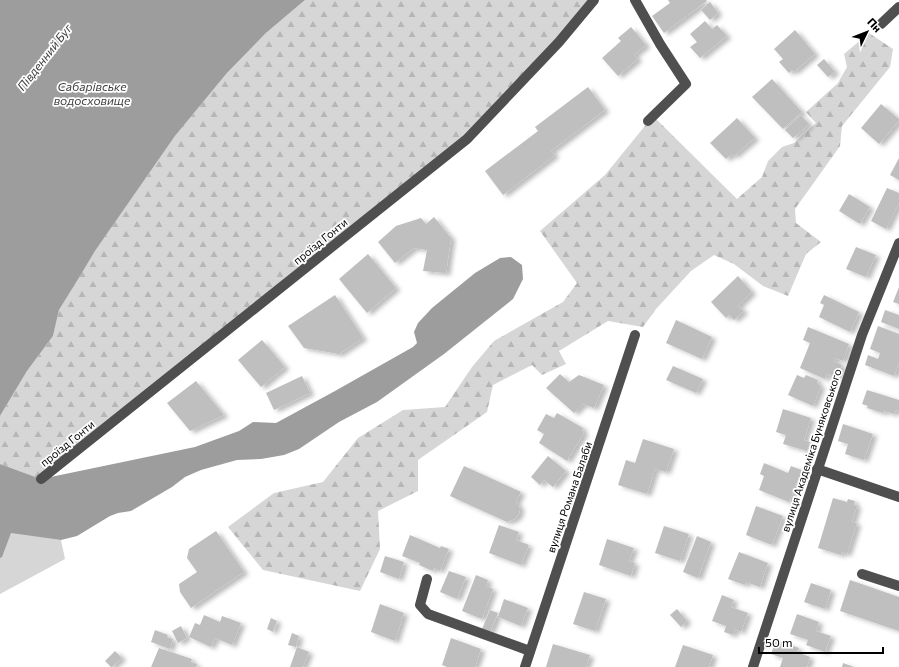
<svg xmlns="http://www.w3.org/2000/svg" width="899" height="667" viewBox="0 0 899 667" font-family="Commissioner,sans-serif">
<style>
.green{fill:#d6d6d6}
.forest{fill:url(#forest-firs)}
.water{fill:#9d9d9d}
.building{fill:#bfbfbf;filter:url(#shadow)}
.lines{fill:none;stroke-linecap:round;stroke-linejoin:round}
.minor{stroke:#4f4f4f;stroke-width:10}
.labels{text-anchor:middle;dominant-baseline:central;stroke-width:3.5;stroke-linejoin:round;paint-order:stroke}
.street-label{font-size:11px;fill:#000;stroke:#fff}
.water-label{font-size:12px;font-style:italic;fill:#3e3e3e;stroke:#fff}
</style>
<defs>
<pattern id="forest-firs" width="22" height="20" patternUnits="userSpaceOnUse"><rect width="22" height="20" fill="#d6d6d6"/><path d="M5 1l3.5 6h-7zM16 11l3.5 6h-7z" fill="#b6b6b6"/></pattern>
<filter id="shadow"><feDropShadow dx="4.5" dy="2.5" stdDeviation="2" flood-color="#0004"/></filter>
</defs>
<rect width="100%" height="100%" fill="#fff"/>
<path class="green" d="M11 532 61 540 65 559 0 594V558L2 556Z"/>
<g class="forest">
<path d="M305 0H589L585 10 467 139 41 479 0 464V416L27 371 53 336 59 310 95 251 175 136 227 73 266 33Z"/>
<path d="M869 33 893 49 890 67 842 126 840 146 795 209 796 223 821 242 806 254 788 296 763 286 734 264 714 255 691 271 656 309 643 327 608 321 559 351 566 364 542 375 532 365 493 385 487 412 418 460V491L378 511 380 549 360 591 263 570 228 527 274 493 323 482 358 438 403 410 445 407 472 367 494 341 563 302 577 283 540 231 605 175 653 116 737 199 762 177 768 161 782 147 794 143 816 123 806 112 838 83 847 67 844 54Z"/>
</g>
<g class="water">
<path d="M0 0H305L266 33 227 73 175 136 95 251 80 276 59 310 53 336 27 371 0 416Z"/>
<path d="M511 257 522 265 523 279 513 299 444 354 377 402 339 422 299 449 284 455 261 459 237 460 201 470 185 477 172 487 131 511 118 513 110 516 77 536 61 540 11 533 2 557 0 558V464L41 479 195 447 239 431 253 422 276 423 335 391 413 347 417 343 414 332 418 323 432 308 475 273 500 258Z"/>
</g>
<g class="building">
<path d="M668 0H706L707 1 664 33 652 16 670 3Z"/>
<path d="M710 2 718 13 710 20 701 10Z"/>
<path d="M705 21 712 29 717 25 727 36 700 58 690 47 697 42 690 34Z"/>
<path d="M631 27 646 45 634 55 638 59 618 76 602 58 621 41 618 38Z"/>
<path d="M795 30 815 54 794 72 792 70 789 73 779 62 783 59 774 49Z"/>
<path d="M824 59 835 72 828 77 817 65Z"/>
<path d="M772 79 802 112 783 129 752 97Z"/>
<path d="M588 87 605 110 551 151 555 155 503 195 485 171 538 131 535 127Z"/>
<path d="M881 104 899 119V121L879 144 861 128Z"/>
<path d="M801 115 809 124 793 138 785 130Z"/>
<path d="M737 118 755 138 734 156 732 154 726 159 710 143Z"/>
<path d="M899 158V180L890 175Z"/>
<path d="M887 188 899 193V203L886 229 871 221Z"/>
<path d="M849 194 870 207 860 224 839 211Z"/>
<path d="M434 217 451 238 446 273 423 271 427 250 414 248 395 263 378 242 396 226 421 218 426 224Z"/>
<path d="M856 247 876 255 866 277 846 269Z"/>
<path d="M368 254 396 288 367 313 339 279Z"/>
<path d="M738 276 752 292 738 306 744 311 734 320 729 315 726 318 711 302Z"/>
<path d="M899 287V304L893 302Z"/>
<path d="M335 295 363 338 339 354 304 348 288 326Z"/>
<path d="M824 295 859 312 850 332 819 317 824 305 820 303Z"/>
<path d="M885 310 899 315V329L881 322Z"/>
<path d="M676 320 712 337 702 359 666 343Z"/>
<path d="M878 326 899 334V363L894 376 865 365 868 355 878 359 880 353 870 349Z"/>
<path d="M808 327 849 344 843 361 835 358 834 361 842 365 837 378 827 374 825 379 800 368 810 343 803 340Z"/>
<path d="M262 340 285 367 261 387 238 360Z"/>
<path d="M673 366 703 379 696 393 666 380Z"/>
<path d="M560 374 569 382 579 375 604 385 594 408 583 404 574 413 546 388Z"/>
<path d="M797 375 804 378 806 375 818 380 817 383 821 386 813 406 788 395Z"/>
<path d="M302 376 310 393 274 410 266 393Z"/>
<path d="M196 381 224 415 190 431 167 403Z"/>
<path d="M867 390 899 400V411L896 410 894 414 884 411 883 413 867 408 868 406 862 404Z"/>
<path d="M783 409 811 418 804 440 810 442 807 451 783 444 786 435 776 432Z"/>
<path d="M557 413 583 428 582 431 584 433 567 461 539 443 544 434 537 430 546 414 554 418Z"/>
<path d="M843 424 873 434 864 460 845 454 848 444 838 441Z"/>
<path d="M643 439 674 449 666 472 655 469 647 494 618 485 626 460 635 463Z"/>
<path d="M548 456 566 471 553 487 544 480 540 485 531 477Z"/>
<path d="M764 463 788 473 791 466 804 471 801 478 799 477 789 502 759 490 764 476 760 474Z"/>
<path d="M464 466 521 492 516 502 520 508 519 514 515 519 507 522 450 496Z"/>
<path d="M833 498 847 502 848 499 855 501 854 505 857 506 852 522 857 523 847 554 842 552 841 555 818 548Z"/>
<path d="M756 506 783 516 772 545 746 535Z"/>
<path d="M499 525 519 532 516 540 529 545 521 565 489 553Z"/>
<path d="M664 526 689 534 680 561 655 553Z"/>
<path d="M216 531 244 572 191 608 180 592 179 584 197 572 187 558 189 549Z"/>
<path d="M410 535 440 548 441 546 449 549 440 571 434 568 433 571 419 565 420 563 402 556Z"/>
<path d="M697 536 711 542 698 578 683 572Z"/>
<path d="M607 539 634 548 629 561 635 563 631 576 599 565Z"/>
<path d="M739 552 768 563 760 587 746 582 745 585 728 579Z"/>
<path d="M385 556 404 562 399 579 380 572Z"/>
<path d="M449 571 466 577 457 599 440 592Z"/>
<path d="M476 575 488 580 486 586 493 589 482 619 462 611Z"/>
<path d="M850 580 899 597V631L840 611Z"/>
<path d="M811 583 831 590 825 609 804 602Z"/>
<path d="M584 592 606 599 595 631 573 624Z"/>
<path d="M722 595 734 600 731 607 748 613 741 632 735 629 733 635 724 632 726 626 712 621Z"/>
<path d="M504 599 528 608 521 626 498 617Z"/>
<path d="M380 604 404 613 395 641 371 632Z"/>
<path d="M677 609 687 621 681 627 670 615Z"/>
<path d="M490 610 498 613 490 632 482 629Z"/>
<path d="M797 614 819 622 816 631 831 636 825 652 806 645 808 640 790 634Z"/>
<path d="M204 615 220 622 222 616 241 623 232 645 215 638 211 647 189 637 195 623 200 625Z"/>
<path d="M271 618 277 621 273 632 267 629Z"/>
<path d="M181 626 187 638 178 643 172 631Z"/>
<path d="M155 630 168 635 167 637 173 639 170 649 151 642Z"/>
<path d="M292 633 299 636 296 647 288 645Z"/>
<path d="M451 638 481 649 475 667H447L442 665Z"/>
<path d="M776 640 799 648 797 652 810 657 807 667H780L783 658 771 654Z"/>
<path d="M553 644 590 655 586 667H546Z"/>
<path d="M683 645 713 655 709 667H675Z"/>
<path d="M297 647 309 652 303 667H290Z"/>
<path d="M159 648 192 659 191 662 197 664 196 667H151Z"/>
<path d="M115 651 122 658 112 667H111L105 661Z"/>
<path d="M843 663 854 667H842Z"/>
</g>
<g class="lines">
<g class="minor">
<path d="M635 0 660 44 686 84 648 121"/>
<path d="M881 24 899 7"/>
<path d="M817 469 899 497"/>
<path d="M41 479 467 139 559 42 594 0"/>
<path d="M862 574 899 586"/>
<path d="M427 579 420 605 428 614 530 651"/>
<path d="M525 667 635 335"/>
<path d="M753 667 862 335 899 243"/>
</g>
</g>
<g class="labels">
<g class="street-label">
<text transform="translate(320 241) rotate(-39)">проїзд Гонти</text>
<text transform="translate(67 443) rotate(-39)">проїзд Гонти</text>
<text transform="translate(811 450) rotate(-72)">вулиця Академіка Буняковського</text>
<text transform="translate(569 497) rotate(-71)">вулиця Романа Балаби</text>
</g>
<g class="water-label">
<text transform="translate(44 57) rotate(-52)">Південний Буг</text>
<text x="92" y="86">Сабарівське<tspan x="92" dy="14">водосховище</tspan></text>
</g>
</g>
<g transform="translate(867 32) rotate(47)" stroke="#ffffff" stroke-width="3" paint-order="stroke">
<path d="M0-3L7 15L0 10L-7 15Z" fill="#000000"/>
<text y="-6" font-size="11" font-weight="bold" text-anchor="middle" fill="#000000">Пн</text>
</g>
<path d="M759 647v6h124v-6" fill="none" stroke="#000000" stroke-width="2"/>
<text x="765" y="647" font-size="12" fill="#000000" stroke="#ffffff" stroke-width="3" paint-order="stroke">50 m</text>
</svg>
